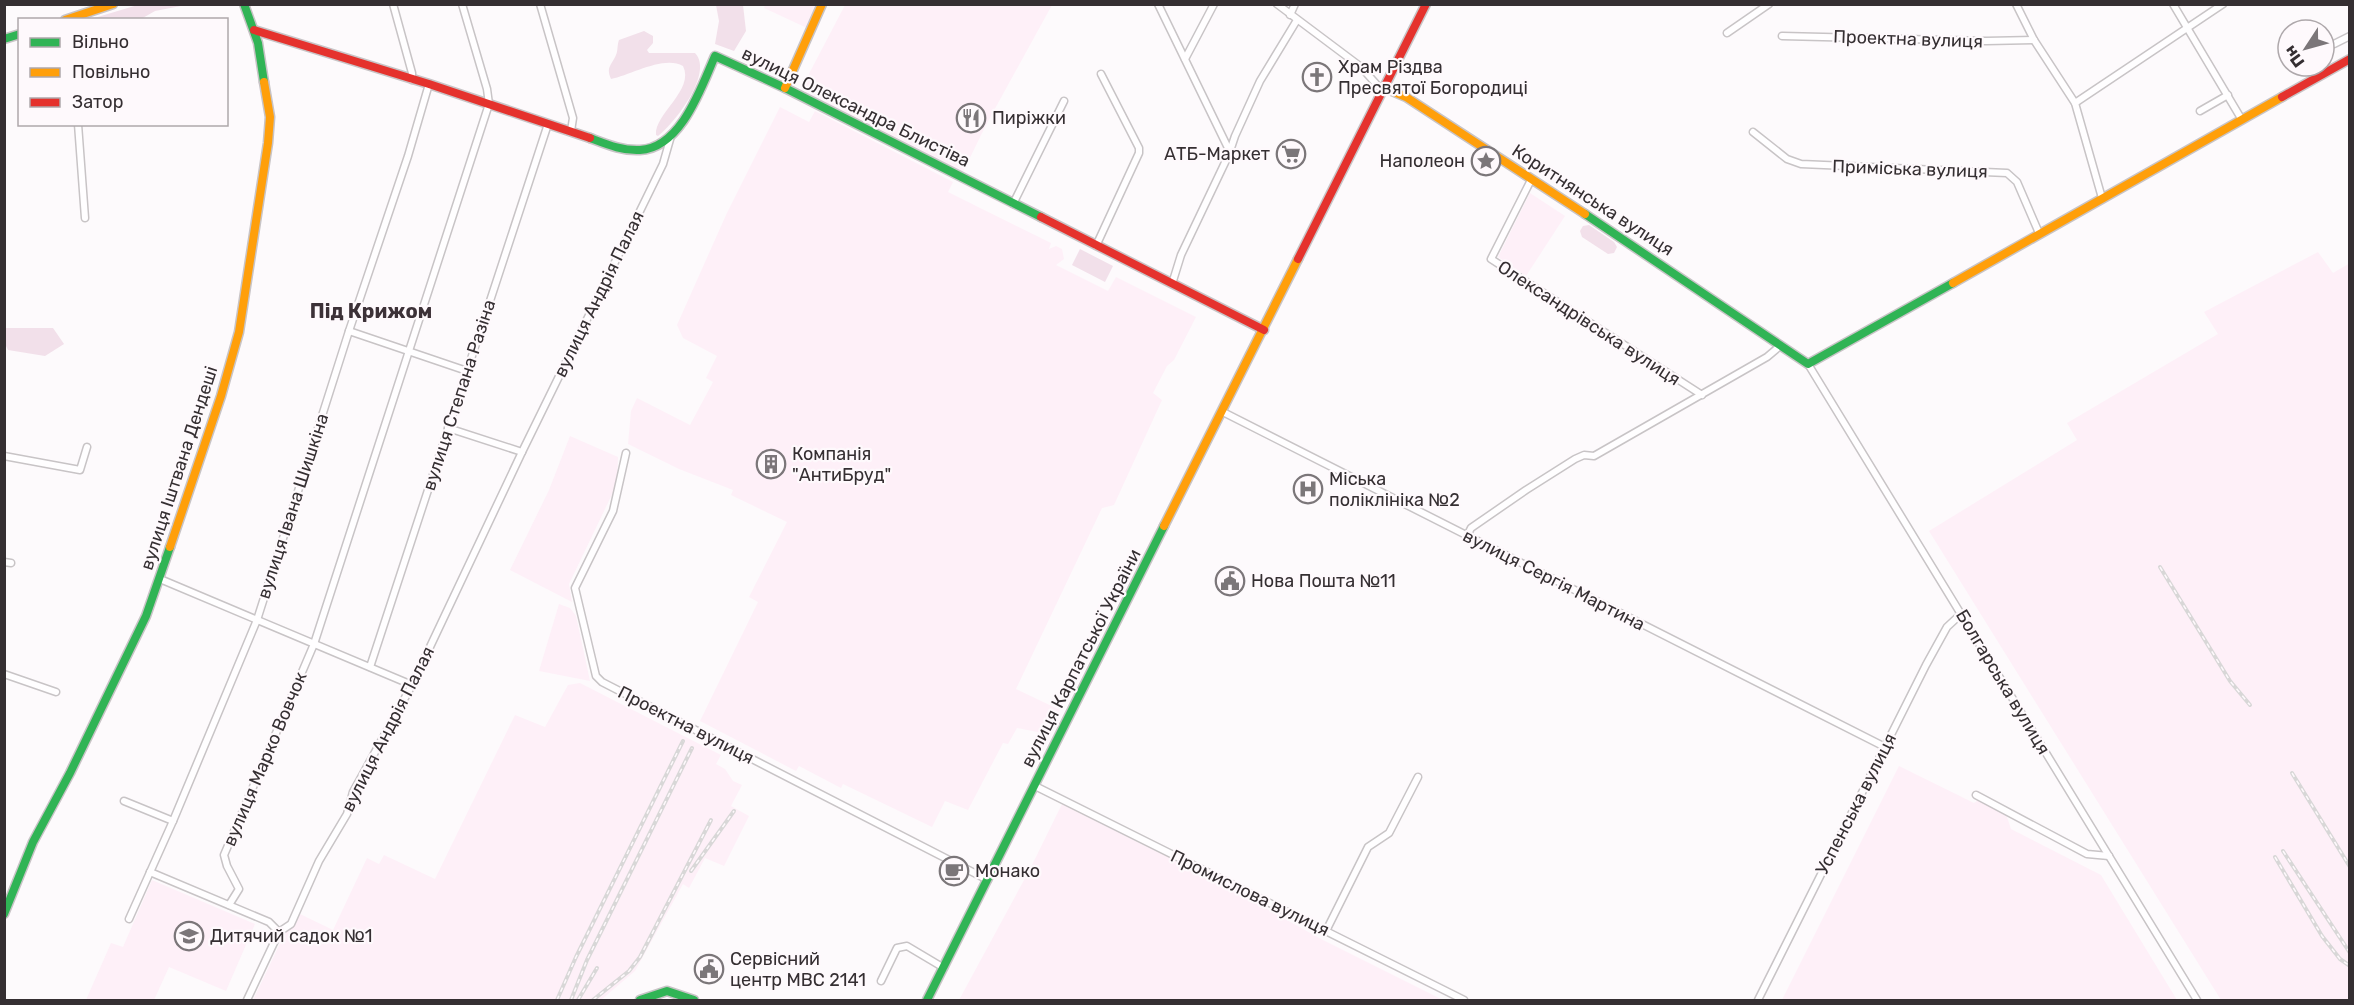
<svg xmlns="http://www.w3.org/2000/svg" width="2354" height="1005" viewBox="0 0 2354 1005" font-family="Rubik,sans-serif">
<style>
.built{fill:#fef0f8}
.green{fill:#f2e0ea}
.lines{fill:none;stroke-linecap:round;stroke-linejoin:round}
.street-casing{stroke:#c8c4c6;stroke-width:9}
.fast-casing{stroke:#c8c4c6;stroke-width:11}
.slow-casing{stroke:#c8c4c6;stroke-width:11}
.jam-casing{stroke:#c8c4c6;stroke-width:11}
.street{stroke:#fffeff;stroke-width:6}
.fast{stroke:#30b455;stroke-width:8}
.slow{stroke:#ff9f0a;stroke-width:8}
.jam{stroke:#e5322d;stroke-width:8}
.rail-casing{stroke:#d8d7d7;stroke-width:4}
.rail{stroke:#fef9fc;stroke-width:1.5;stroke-dasharray:4.5;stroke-linecap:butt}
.labels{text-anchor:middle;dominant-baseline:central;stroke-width:4.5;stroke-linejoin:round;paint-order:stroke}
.street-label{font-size:18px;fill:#352f32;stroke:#fef9fc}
.poi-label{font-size:18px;fill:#352f32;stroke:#fef9fc;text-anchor:start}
.neighbourhood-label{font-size:20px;font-weight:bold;fill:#3c3137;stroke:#fef9fc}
</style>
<rect width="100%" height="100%" fill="#fdfafc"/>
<g class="built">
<path d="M765 5H818L807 28 764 8Z"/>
<path d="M845 5H1052L986 125 963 172 800 91Z"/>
<path d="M780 107 809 122 815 111 953 182 948 192 1051 243 1049 249 1056 246 1062 249 1064 259 1056 265 1108 291 1116 277 1196 317 1174 360 1167 366 1153 393 1162 400 1114 505 1102 508 1016 689 1060 710 1048 734 1017 728 1008 744 1003 743 968 810 945 801 932 827 843 784 841 788 799 766 796 771 700 721 758 602 749 597 787 522 731 495 733 490 679 469 628 444 631 411 637 398 690 425 713 382 706 378 717 356 683 338 677 325 726 215Z"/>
<path d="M1530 193 1565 216 1526 276 1498 257Z"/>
<path d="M2318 252 2333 273 2350 263 2349 1000H2221L1929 531 2077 440 2067 423 2218 334 2204 312Z"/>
<path d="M570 436 618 457 617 484 569 584 572 602 510 570 549 490Z"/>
<path d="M559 604 570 608 576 616 590 681 539 671Z"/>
<path d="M580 683 721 755 716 764 725 769 733 781 742 785 731 806 749 816 724 866 705 858 689 888 683 884 635 971 601 1000H253L285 933 294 926 300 914 333 930 367 858 379 864 384 855 435 879 515 715 545 727 568 685Z"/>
<path d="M1899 766 1974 803 1980 799 2006 814 2011 829 2101 875 2177 1000H1782Z"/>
<path d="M1062 804 1227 887 1323 940 1443 1000H959L1030 869Z"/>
<path d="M152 880 255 924 226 991 169 967 154 1000H86L111 943 123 947Z"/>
</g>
<g class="green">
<path d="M141 4 186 5 155 11 141 19H91Z"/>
<path d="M716 5H743L746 31 734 51 715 44 719 21Z"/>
<path d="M644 31 653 36V43L647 50 649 53H695C714 73 675 123 658 136L656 135C654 114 695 90 683 66 664 55 631 75 611 79 606 67 611 66 616 55 618 51 617 45 619 40Z"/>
<path d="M1589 225 1614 242 1617 247 1614 253 1608 254 1582 237 1580 231 1583 226Z"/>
<path d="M1080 249 1113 266 1105 282 1072 265Z"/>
<path d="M5 328H53L64 344 45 356 8 350 5 344Z"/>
</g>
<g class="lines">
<g class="street-casing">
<g id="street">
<path d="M393 4 412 73V80"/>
<path d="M540 4 573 118 571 131"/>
<path d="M1158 4 1230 152 1181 255 1172 284"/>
<path d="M1277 4 1361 67 1378 86 1385 88"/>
<path d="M2016 4 2034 40 2075 103 2102 198"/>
<path d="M2173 4 2242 120"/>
<path d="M1290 15 1295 4"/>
<path d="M1727 33 1769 4"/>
<path d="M1782 36 1986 41 2034 40"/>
<path d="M2334 44 2350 36"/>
<path d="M1185 59 1214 4"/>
<path d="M2075 103 2223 4"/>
<path d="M2200 111 2228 95"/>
<path d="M78 124 85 218"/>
<path d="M1753 132 1787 159 1801 164 2007 173 2017 182 2039 233"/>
<path d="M1230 151 1235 136 1260 81 1297 20"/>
<path d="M1531 180 1491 259 1702 395"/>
<path d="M1013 204 1064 101"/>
<path d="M1096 246 1139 153V148L1101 74"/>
<path d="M349 331 467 371"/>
<path d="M1808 364 2197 1000"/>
<path d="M1223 412 1885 747"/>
<path d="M448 428 522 452"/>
<path d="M626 453 613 511 575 588 596 676 602 682 988 880"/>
<path d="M4 456 80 470 87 447"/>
<path d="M1467 536 1471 528 1526 490 1575 459 1584 455 1594 456 1767 357 1780 346"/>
<path d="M4 562 11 563"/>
<path d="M160 579 412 685"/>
<path d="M370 667 548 124"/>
<path d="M4 674 56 692"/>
<path d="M1035 786 1464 1000"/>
<path d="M1976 795 2087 854 2109 856"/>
<path d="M124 801 173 821"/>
<path d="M150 872 269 922 279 932"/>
<path d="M229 905 239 889 227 866 224 855 314 644 489 104 487 89 462 4"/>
<path d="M129 919 173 821 257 620 349 331 408 156 429 84"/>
<path d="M1326 931 1368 847 1389 833 1418 777"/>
<path d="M881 981 897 948 907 946 944 968"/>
<path d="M247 1000 279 932 291 924 319 861 347 814 353 792 412 685 522 452 663 164 671 136"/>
<path d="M1758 1000 1926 665 1947 627 1961 614"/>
</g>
</g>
<g class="fast-casing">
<g id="fast">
<path d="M244 4 258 43 264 82"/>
<path d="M4 39 20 34"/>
<path d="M590 138C606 144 622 151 640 150 681 148 701 88 715 56L785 88 1041 217"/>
<path d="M1585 214 1808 364 1953 283"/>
<path d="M4 914 33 842 70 773 146 616 170 547"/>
<path d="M640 1000 667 991 694 1000"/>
<path d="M927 1000 1164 526"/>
</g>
</g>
<g class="slow-casing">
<g id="slow">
<path d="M65 20 113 4"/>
<path d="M785 88 822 4"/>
<path d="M1385 88 1406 97 1585 214"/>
<path d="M1953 283 2282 97"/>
<path d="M1164 526 1298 259"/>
<path d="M170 547 221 396 239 332 268 143 270 117 264 82"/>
</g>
</g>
<g class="jam-casing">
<g id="jam">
<path d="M254 30 429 84 590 138"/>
<path d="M2282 97 2350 59"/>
<path d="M1041 217 1264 330"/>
<path d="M1298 259 1426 4"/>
</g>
</g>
<use href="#street" class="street"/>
<use href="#fast" class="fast"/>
<use href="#slow" class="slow"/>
<use href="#jam" class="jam"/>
<g class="rail-casing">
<g id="rail">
<path d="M2160 567 2230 681 2250 705"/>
<path d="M2292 773 2350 867"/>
<path d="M2283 851 2350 953"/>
<path d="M2275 857 2322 936 2340 959 2350 966"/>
<path d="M691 871 734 811"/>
<path d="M557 1000 576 957 683 741"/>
<path d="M571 1000 587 960 692 748"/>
<path d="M578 1000 597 968"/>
<path d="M593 1000 629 971 640 957 711 820"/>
</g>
</g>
<use href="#rail" class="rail"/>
</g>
<defs>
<g id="church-ring" transform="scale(1.5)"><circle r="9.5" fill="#fef9fc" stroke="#7b7679" stroke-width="1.5"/><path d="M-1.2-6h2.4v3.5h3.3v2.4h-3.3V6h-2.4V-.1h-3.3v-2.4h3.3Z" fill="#7b7679"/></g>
<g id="restaurant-ring" transform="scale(1.5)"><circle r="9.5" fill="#fef9fc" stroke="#7b7679" stroke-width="1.5"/><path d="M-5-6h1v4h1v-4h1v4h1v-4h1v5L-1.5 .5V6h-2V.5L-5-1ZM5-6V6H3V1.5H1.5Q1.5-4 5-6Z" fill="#7b7679"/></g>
<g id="supermarket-ring" transform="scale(1.5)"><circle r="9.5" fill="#fef9fc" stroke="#7b7679" stroke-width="1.5"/><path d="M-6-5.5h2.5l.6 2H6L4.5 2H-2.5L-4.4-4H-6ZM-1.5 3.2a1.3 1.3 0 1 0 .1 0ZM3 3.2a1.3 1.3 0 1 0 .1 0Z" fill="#7b7679"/></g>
<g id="sight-ring" transform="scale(1.5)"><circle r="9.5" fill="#fef9fc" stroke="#7b7679" stroke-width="1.5"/><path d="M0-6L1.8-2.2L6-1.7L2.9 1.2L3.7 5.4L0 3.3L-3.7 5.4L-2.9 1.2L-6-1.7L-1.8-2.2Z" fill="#7b7679"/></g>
<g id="building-ring" transform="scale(1.5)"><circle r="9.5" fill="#fef9fc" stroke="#7b7679" stroke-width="1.5"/><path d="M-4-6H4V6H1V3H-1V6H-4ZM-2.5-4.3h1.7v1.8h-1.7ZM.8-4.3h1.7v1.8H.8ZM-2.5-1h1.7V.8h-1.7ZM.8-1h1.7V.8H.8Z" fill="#7b7679"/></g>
<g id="hospital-ring" transform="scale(1.5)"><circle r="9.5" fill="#fef9fc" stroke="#7b7679" stroke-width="1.5"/><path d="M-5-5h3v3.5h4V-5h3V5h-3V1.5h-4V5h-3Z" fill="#7b7679"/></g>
<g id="civic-ring" transform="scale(1.5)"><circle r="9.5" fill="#fef9fc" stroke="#7b7679" stroke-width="1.5"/><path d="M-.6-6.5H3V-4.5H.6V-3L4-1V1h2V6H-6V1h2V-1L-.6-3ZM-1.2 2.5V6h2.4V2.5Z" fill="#7b7679"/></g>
<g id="cafe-ring" transform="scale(1.5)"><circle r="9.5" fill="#fef9fc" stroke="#7b7679" stroke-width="1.5"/><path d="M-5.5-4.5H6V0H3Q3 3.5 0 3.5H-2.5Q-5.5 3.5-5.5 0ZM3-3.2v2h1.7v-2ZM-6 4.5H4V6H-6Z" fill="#7b7679"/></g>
<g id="school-ring" transform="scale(1.5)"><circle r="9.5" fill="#fef9fc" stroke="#7b7679" stroke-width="1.5"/><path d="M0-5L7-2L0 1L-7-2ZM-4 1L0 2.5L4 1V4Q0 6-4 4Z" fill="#7b7679"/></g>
</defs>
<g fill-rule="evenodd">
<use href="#church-ring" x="1317" y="77"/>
<use href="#restaurant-ring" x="971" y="118"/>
<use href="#supermarket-ring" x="1291" y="154"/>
<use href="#sight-ring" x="1486" y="161"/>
<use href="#building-ring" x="771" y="464"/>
<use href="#hospital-ring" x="1308" y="489"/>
<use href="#civic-ring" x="1230" y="581"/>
<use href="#cafe-ring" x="954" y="871"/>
<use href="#school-ring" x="189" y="936"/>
<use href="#civic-ring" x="709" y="969"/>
</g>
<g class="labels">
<g class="street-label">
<text transform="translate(1908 39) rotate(2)">Проектна вулиця</text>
<text transform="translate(856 107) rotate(26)">вулиця Олександра Блистіва</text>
<text transform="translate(1910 169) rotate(2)">Приміська вулиця</text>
<text transform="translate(1593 200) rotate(33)">Коритнянська вулиця</text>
<text transform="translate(599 294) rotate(-64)">вулиця Андрія Палая</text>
<text transform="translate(1589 323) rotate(33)">Олександрівська вулиця</text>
<text transform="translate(459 395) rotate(-72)">вулиця Степана Разіна</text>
<text transform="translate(179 468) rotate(-72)">вулиця Іштвана Дендеші</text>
<text transform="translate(293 506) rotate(-72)">вулиця Івана Шишкіна</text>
<text transform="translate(1554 580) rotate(27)">вулиця Сергія Мартина</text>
<text transform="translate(1081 658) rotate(-63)">вулиця Карпатської України</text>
<text transform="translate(2003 682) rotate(59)">Болгарська вулиця</text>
<text transform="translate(686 725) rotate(27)">Проектна вулиця</text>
<text transform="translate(388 729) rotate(-63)">вулиця Андрія Палая</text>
<text transform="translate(265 759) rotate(-67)">вулиця Марко Вовчок</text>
<text transform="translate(1856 804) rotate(-63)">Успенська вулиця</text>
<text transform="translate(1250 893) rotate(26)">Промислова вулиця</text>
</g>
<g class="poi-label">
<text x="1338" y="67">Храм Різдва<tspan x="1338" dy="21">Пресвятої Богородиці</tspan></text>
<text x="992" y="118">Пиріжки</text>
<text x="1270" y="154" text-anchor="end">АТБ-Маркет</text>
<text x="1465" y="161" text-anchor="end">Наполеон</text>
<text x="792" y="454">Компанія<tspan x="792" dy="21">"АнтиБруд"</tspan></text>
<text x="1329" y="479">Міська<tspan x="1329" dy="21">поліклініка №2</tspan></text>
<text x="1251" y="581">Нова Пошта №11</text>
<text x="975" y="871">Монако</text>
<text x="210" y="936">Дитячий садок №1</text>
<text x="730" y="959">Сервісний<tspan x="730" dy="21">центр МВС 2141</tspan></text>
</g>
<g class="neighbourhood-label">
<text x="371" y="311">Під Крижом</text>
</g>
</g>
<rect width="2354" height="1005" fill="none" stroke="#352f32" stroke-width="12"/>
<rect x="18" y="18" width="210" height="108" fill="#fef9fc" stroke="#aea8ab" stroke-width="1.5"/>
<rect x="30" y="38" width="30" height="9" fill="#30b455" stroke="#aea8ab" stroke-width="1.5"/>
<text x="72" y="48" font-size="18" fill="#352f32">Вільно</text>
<rect x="30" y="68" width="30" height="9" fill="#ff9f0a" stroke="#aea8ab" stroke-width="1.5"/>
<text x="72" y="78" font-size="18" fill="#352f32">Повільно</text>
<rect x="30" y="98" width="30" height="9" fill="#e5322d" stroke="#aea8ab" stroke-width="1.5"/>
<text x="72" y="108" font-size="18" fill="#352f32">Затор</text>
<g transform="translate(2306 48) rotate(234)"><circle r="28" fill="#fef9fc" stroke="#aea8ab" stroke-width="1.5"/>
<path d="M0-4.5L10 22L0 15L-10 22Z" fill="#7b7679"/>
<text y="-9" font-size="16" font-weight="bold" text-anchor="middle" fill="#352f32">Пн</text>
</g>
</svg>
